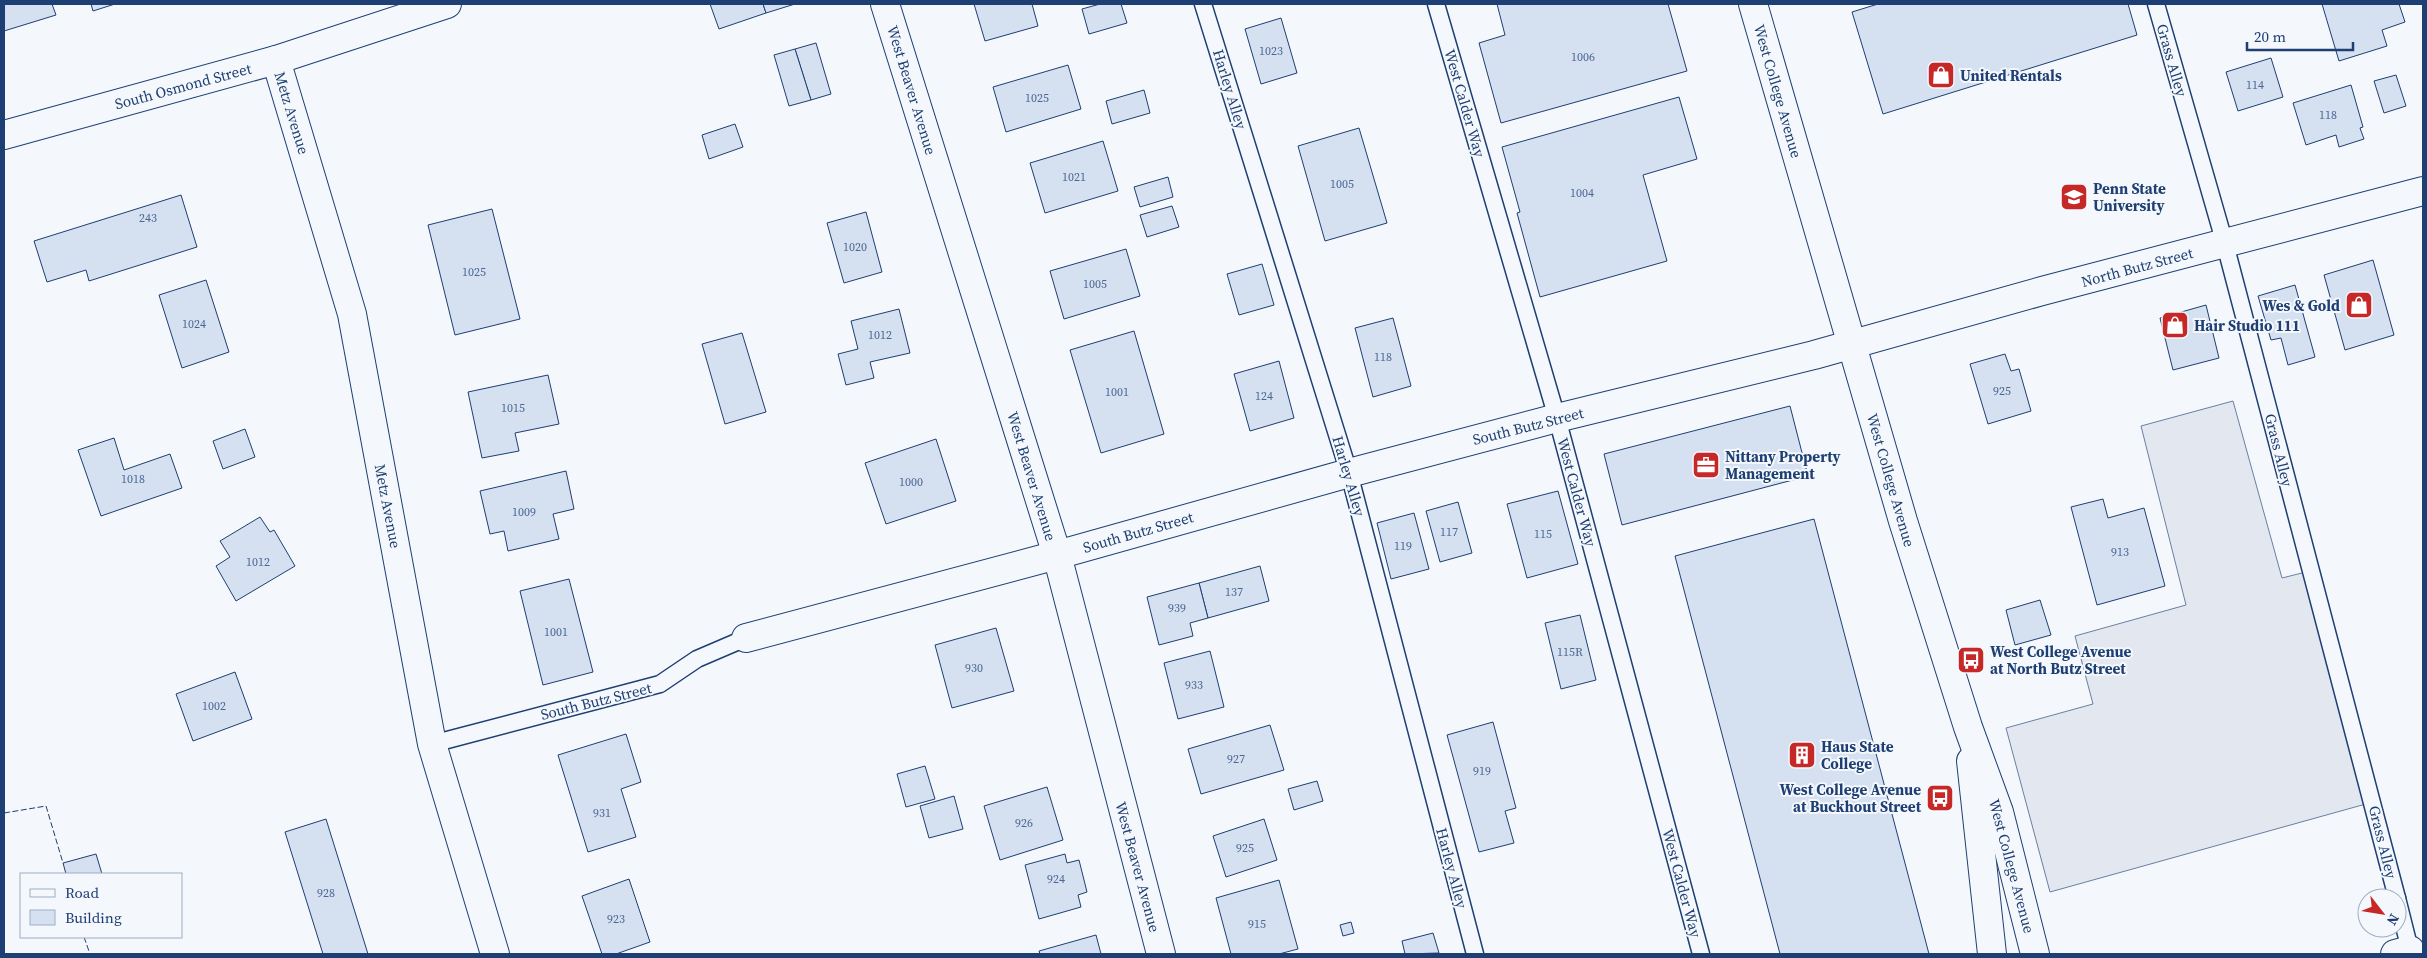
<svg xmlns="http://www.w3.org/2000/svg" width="2427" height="958" viewBox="0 0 2427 958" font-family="'Source Serif 4',serif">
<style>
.parking{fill:#e3e8f0;stroke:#687fa3}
.building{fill:#d5e0f0;stroke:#1d3f73}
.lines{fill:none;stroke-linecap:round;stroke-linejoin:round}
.service-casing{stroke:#1d3f73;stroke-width:19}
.minor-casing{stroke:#1d3f73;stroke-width:30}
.primary-casing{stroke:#1d3f73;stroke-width:30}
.service{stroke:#f4f7fb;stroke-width:16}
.minor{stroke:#f4f7fb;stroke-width:28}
.primary{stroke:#f4f7fb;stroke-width:28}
.fence{stroke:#1d3f73;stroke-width:1;stroke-dasharray:6 2.5;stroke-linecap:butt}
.labels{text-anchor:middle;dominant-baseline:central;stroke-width:4;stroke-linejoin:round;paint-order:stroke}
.number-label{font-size:12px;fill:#4b6792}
.street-label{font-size:15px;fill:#1d3f73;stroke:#f4f7fb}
.poi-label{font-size:15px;font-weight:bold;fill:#1d3f73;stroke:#f4f7fb;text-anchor:start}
</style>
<rect width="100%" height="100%" fill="#f4f7fb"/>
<path class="parking" d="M2233 401 2282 578 2310 571 2373 802 2050 892 2006 728 2093 704 2075 636 2186 605 2141 426Z"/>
<g class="building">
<path d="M4 4H52L56 15 4 31Z"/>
<path d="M91 4H115L93 11Z"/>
<path d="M710 4H763L766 13 719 29Z"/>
<path d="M763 4H795L766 13Z"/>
<path d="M974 4H1032L1038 26 985 41Z"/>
<path d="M1100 4H1121L1127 23 1089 34 1082 9Z"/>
<path d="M1497 4H1668L1687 71 1501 123 1479 43 1505 35Z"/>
<path d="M1878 4H2128L2137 35 1883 114 1852 12Z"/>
<path d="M2322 4H2399L2405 22 2382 30 2387 46 2339 61Z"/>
<path d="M1281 18 1297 73 1261 84 1245 29Z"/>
<path d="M816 43 831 94 811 100 795 49Z"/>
<path d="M795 49 811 100 789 106 774 55Z"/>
<path d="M2271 58 2283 97 2238 111 2226 72Z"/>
<path d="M1068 65 1081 109 1006 132 993 87Z"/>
<path d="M2396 75 2406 106 2384 113 2374 81Z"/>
<path d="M2351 85 2363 127 2360 128 2364 139 2339 147 2336 135 2306 145 2293 103Z"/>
<path d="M1144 90 1150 113 1112 124 1106 101Z"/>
<path d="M1679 97 1697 159 1643 175 1667 261 1540 297 1517 213 1520 212 1502 147Z"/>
<path d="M735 124 743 147 709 159 702 135Z"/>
<path d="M1359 128 1387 223 1325 241 1298 146Z"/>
<path d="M1103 141 1118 191 1045 213 1030 163Z"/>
<path d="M1168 177 1173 197 1140 207 1134 187Z"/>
<path d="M181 195 197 247 89 281 86 270 47 282 34 241Z"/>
<path d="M1172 206 1179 227 1147 237 1140 215Z"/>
<path d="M492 209 520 319 455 335 428 225Z"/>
<path d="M866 212 882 272 844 283 827 223Z"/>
<path d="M1126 249 1140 296 1064 319 1050 271Z"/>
<path d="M2373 260 2394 335 2345 350 2324 275Z"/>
<path d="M1262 264 1274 305 1239 315 1227 274Z"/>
<path d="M206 280 229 352 182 368 159 295Z"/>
<path d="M2295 285 2315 357 2288 365 2281 338 2271 340 2258 296Z"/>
<path d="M2206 305 2219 358 2173 370 2160 318Z"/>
<path d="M899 309 910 353 870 362 874 378 846 385 838 354 858 349 851 321Z"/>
<path d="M1393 318 1411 386 1373 397 1355 328Z"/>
<path d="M1134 331 1164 434 1101 453 1070 350Z"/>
<path d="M742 333 766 412 725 424 702 344Z"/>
<path d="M2005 354 2011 371 2019 369 2031 411 1988 424 1970 364Z"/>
<path d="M1279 361 1294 418 1250 431 1234 374Z"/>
<path d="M548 375 559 424 515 433 519 451 482 458 468 392Z"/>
<path d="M1790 406 1808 476 1622 525 1604 454Z"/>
<path d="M245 429 255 457 223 469 213 441Z"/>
<path d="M114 438 124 470 170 454 182 488 101 516 78 450Z"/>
<path d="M936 439 956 501 886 524 865 463Z"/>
<path d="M566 471 574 509 553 514 559 539 508 551 504 531 490 534 480 491Z"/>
<path d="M1558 491 1578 564 1527 578 1507 504Z"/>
<path d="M2103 499 2108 518 2144 508 2165 586 2097 605 2071 507Z"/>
<path d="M1458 502 1472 553 1440 562 1426 511Z"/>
<path d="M1414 513 1429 569 1391 579 1377 523Z"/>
<path d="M260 517 270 532 274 530 295 566 236 601 216 566 230 557 220 541Z"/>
<path d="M1814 519 1929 954H1780L1675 556Z"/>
<path d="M1260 566 1269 601 1208 618 1199 583Z"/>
<path d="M569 579 593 672 543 685 520 591Z"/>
<path d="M1199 583 1208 618 1190 623 1193 636 1159 645 1147 597Z"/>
<path d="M2040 600 2051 635 2015 645 2006 610Z"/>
<path d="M1580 615 1596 680 1561 689 1545 623Z"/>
<path d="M996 628 1014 691 952 708 935 645Z"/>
<path d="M1210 651 1224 707 1178 719 1164 663Z"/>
<path d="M235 672 252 719 193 741 176 694Z"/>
<path d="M1493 722 1516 808 1505 811 1514 843 1479 852 1447 735Z"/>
<path d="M1270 725 1284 770 1201 794 1188 749Z"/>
<path d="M626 734 641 782 621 789 636 837 588 852 558 755Z"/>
<path d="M925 766 935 799 906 807 897 774Z"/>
<path d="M1317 781 1323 801 1294 810 1288 789Z"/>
<path d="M1047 787 1063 840 1000 860 984 806Z"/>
<path d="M954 796 963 829 929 838 920 806Z"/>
<path d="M326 819 368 954H323L285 832Z"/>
<path d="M1264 819 1277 860 1226 877 1213 836Z"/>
<path d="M96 854 102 874H66L63 863Z"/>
<path d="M1065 854 1067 863 1079 860 1087 892 1078 895 1081 907 1039 919 1025 865Z"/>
<path d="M629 879 650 942 616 954H602L582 896Z"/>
<path d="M1279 880 1298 949 1279 954H1231L1216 898Z"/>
<path d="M1351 922 1354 933 1343 936 1340 925Z"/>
<path d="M1433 933 1439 953 1405 954 1402 941Z"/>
<path d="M1096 935 1101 954H1040L1039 951Z"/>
</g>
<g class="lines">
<g class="service-casing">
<g id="service">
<path d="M1203 4 1349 473 1475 954"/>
<path d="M1436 4 1557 418 1701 954"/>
<path d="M2156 4 2225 244 2397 898"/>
<path d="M432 744 660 684 697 659 746 638"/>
<path d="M2397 898 2411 954"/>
</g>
</g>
<g class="minor-casing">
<g id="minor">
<path d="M885 4 1057 555 1161 954"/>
<path d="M276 60 352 314 432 744 495 954"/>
<path d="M4 135 276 60 447 4"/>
<path d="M746 638 1057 555 1349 473 1557 418 1814 355 2042 291 2423 191"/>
<path d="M2395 954 2410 950"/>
</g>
</g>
<g class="primary-casing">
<g id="primary">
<path d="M1753 4 1903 521 1968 727 1999 812 2035 954"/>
<path d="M1971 761 1992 954"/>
</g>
</g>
<use href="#service" class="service"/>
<use href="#minor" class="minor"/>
<use href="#primary" class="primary"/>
<g class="fence">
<path d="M4 813 46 806 63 863"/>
<path d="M84 937 90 954"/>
</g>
</g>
<defs>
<g id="shop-square" transform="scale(1.4375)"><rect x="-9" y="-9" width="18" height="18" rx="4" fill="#c62828" stroke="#f4f7fb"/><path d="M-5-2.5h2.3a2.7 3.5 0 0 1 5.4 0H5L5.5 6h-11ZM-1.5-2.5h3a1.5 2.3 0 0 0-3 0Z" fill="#fff"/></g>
<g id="university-square" transform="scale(1.4375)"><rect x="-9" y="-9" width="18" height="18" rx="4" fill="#c62828" stroke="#f4f7fb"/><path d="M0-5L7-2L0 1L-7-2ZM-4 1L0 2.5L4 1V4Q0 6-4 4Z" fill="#fff"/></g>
<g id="office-square" transform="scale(1.4375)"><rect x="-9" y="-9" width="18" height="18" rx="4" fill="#c62828" stroke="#f4f7fb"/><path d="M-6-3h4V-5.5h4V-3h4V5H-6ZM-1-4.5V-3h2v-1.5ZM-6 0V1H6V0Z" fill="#fff"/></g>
<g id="bus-square" transform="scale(1.4375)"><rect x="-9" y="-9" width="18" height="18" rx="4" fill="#c62828" stroke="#f4f7fb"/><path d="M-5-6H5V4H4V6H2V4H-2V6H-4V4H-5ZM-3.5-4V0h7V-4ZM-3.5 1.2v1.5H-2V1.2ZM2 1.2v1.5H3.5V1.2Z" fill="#fff"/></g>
<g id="building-square" transform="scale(1.4375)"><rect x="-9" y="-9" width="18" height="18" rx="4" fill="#c62828" stroke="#f4f7fb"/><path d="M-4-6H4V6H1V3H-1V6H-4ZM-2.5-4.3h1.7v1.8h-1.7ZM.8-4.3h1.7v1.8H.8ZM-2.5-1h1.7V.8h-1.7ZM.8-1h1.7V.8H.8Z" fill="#fff"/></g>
</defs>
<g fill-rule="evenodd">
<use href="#shop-square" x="1941" y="75"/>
<use href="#university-square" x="2074" y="197"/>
<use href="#shop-square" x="2359" y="305"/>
<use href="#shop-square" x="2175" y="325"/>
<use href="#office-square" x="1706" y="465"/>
<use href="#bus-square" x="1971" y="660"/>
<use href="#building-square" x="1802" y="755"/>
<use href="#bus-square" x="1940" y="798"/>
</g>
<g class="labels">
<g class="number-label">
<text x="1271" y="51">1023</text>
<text x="1583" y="57">1006</text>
<text x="2255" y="85">114</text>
<text x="1037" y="98">1025</text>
<text x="2328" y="115">118</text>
<text x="1074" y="177">1021</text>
<text x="1342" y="184">1005</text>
<text x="1582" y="193">1004</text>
<text x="148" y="218">243</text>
<text x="855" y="247">1020</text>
<text x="474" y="272">1025</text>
<text x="1095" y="284">1005</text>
<text x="194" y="324">1024</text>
<text x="880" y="335">1012</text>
<text x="1383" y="357">118</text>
<text x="2002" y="391">925</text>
<text x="1117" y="392">1001</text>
<text x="1264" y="396">124</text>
<text x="513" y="408">1015</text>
<text x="133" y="479">1018</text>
<text x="911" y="482">1000</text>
<text x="524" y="512">1009</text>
<text x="1449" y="532">117</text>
<text x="1543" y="534">115</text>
<text x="1403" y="546">119</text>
<text x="2120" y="552">913</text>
<text x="258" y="562">1012</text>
<text x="1234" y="592">137</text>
<text x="1177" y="608">939</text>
<text x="556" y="632">1001</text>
<text x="1570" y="652">115R</text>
<text x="974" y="668">930</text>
<text x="1194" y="685">933</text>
<text x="214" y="706">1002</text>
<text x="1236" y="759">927</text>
<text x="1482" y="771">919</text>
<text x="602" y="813">931</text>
<text x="1024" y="823">926</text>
<text x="1245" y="848">925</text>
<text x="1056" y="879">924</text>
<text x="326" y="893">928</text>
<text x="616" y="919">923</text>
<text x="1257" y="924">915</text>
</g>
<g class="street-label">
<text transform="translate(2172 60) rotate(74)">Grass Alley</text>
<text transform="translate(183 86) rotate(-15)">South Osmond Street</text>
<text transform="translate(1230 89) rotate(73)">Harley Alley</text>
<text transform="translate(912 90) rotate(73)">West Beaver Avenue</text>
<text transform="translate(1778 91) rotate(74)">West College Avenue</text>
<text transform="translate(1465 103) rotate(74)">West Calder Way</text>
<text transform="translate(292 113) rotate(73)">Metz Avenue</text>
<text transform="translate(2137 267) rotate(-15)">North Butz Street</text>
<text transform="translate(1528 426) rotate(-14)">South Butz Street</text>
<text transform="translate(2279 450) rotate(76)">Grass Alley</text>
<text transform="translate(1032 476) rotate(73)">West Beaver Avenue</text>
<text transform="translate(1349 476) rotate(74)">Harley Alley</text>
<text transform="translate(1891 480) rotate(74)">West College Avenue</text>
<text transform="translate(1577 492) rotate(75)">West Calder Way</text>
<text transform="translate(388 506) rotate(79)">Metz Avenue</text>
<text transform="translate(1138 532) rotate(-16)">South Butz Street</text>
<text transform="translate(596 701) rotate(-14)">South Butz Street</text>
<text transform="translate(2383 842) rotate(76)">Grass Alley</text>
<text transform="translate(2012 866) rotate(75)">West College Avenue</text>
<text transform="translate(1138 867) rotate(75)">West Beaver Avenue</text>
<text transform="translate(1452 868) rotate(75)">Harley Alley</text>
<text transform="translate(1682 883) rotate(75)">West Calder Way</text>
</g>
<g class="poi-label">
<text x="1960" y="75">United Rentals</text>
<text x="2093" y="188">Penn State<tspan x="2093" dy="17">University</tspan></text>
<text x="2340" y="305" text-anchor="end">Wes &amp; Gold</text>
<text x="2194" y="325">Hair Studio 111</text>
<text x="1725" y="456">Nittany Property<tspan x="1725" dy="17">Management</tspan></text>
<text x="1990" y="651">West College Avenue<tspan x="1990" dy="17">at North Butz Street</tspan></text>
<text x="1821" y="746">Haus State<tspan x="1821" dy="17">College</tspan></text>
<text x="1921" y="789" text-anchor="end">West College Avenue<tspan x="1921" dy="17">at Buckhout Street</tspan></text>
</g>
</g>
<rect width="2427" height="958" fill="none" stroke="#1d3f73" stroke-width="10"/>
<rect x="20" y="873" width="162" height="65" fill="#f4f7fb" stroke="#9eadc5"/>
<rect x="30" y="889" width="25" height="8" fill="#f4f7fb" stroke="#9eadc5"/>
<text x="65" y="898" font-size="15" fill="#1d3f73">Road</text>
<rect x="30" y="910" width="25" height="15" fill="#d5e0f0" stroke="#9eadc5"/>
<text x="65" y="923" font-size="15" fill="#1d3f73">Building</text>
<g transform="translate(2382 913) rotate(121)"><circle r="24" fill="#f4f7fb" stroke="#9eadc5"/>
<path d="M0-4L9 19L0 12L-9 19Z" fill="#c62828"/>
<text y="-8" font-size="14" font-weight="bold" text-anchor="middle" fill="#1d3f73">N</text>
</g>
<path d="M2247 42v8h106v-8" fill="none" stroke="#1d3f73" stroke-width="2.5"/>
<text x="2254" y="42" font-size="15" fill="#1d3f73" stroke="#f4f7fb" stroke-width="4" paint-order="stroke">20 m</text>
</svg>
